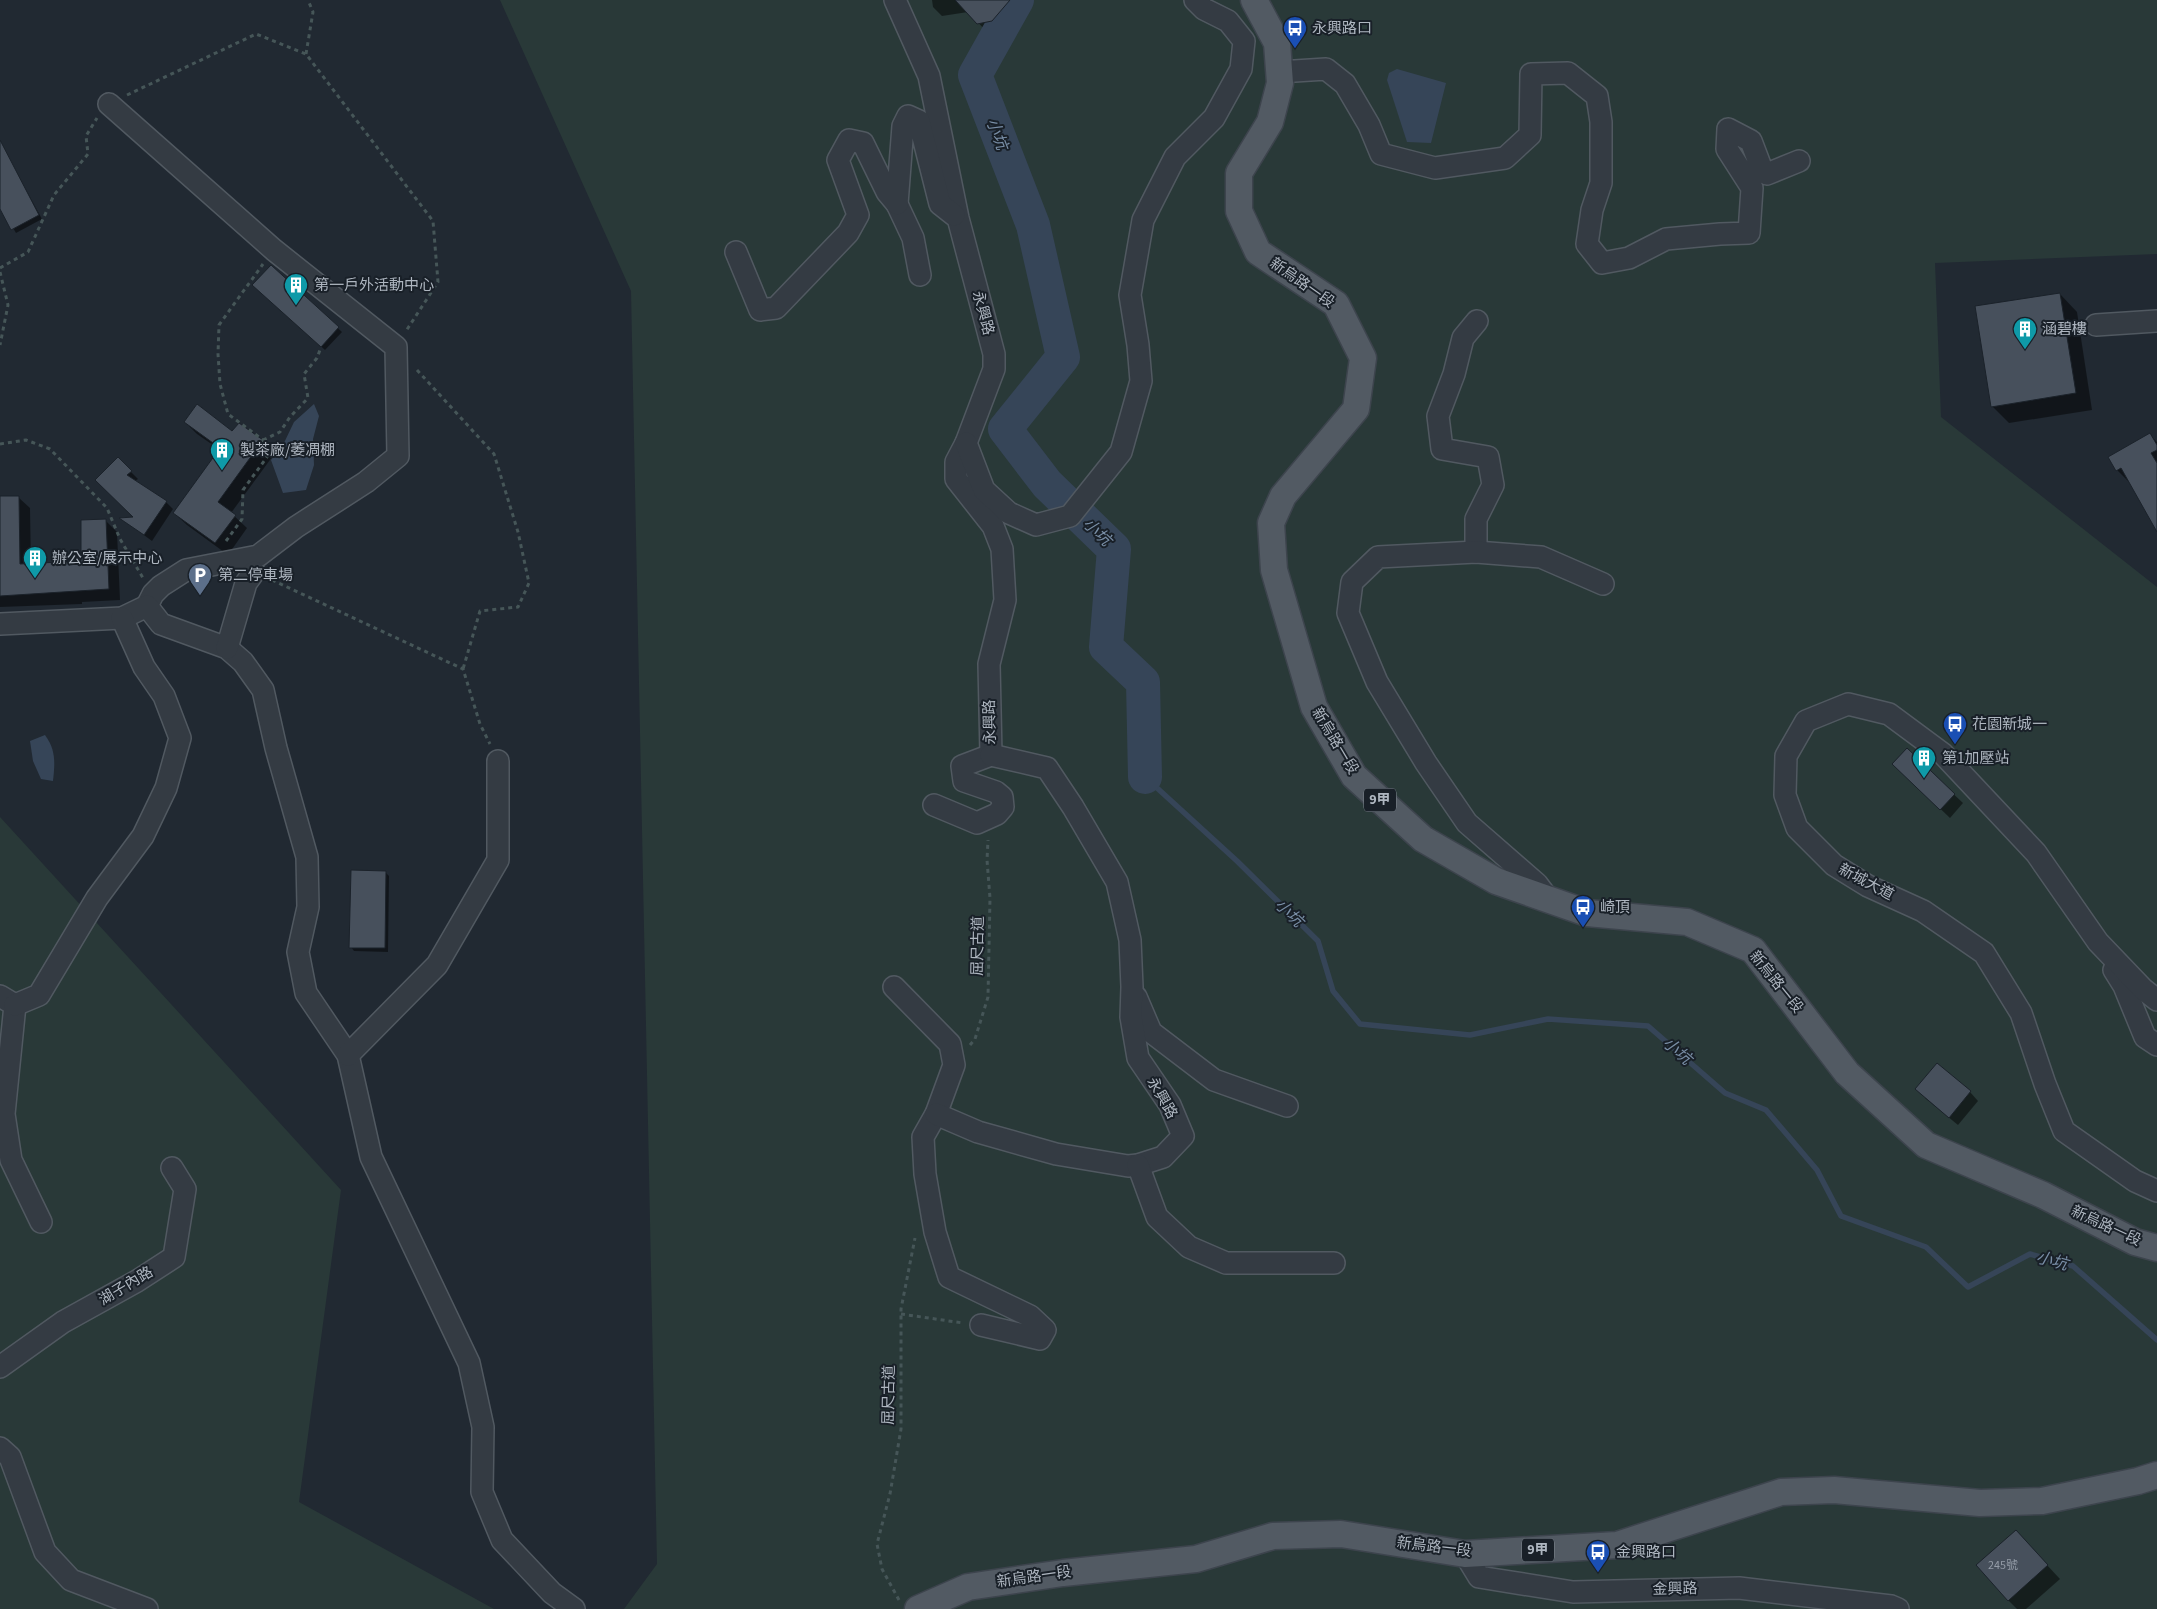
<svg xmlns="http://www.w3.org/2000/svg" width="2157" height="1609" viewBox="0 0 2157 1609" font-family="'Source Sans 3','Noto Sans TC',sans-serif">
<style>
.green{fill:#293938}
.water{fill:#364558}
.shadow{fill:#0007}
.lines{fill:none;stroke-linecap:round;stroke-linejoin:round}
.stream{stroke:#364558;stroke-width:5.5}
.river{stroke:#364558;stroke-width:34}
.building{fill:#47505c;stroke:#1b222a}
.minor-casing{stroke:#515961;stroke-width:24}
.major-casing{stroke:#3d444d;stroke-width:29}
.path{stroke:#465658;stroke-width:3;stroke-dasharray:4 4;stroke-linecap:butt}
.minor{stroke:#343b43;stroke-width:21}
.major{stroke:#525a63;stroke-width:26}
.labels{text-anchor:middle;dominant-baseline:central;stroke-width:4;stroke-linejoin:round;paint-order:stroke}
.number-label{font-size:12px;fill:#949ca7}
.shield{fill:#192028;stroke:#818992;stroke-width:1}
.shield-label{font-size:14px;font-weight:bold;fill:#aeb6c0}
.poi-label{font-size:15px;fill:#aeb6c0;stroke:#192028;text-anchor:start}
.street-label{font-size:15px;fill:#aeb6c0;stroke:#192028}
.water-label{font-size:16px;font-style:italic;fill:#798ea6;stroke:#192028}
</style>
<rect width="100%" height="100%" fill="#212932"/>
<g class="green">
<path d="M500 0H2157V254L1935 263 1941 417 2157 587V1609H624L657 1564 631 291Z"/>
<path d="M0 817 341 1190 299 1502 494 1609H0Z"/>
</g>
<g class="water">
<path d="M1397 69 1446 83 1431 143 1407 142 1387 80 1389 73Z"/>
<path d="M314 404 319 416 313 439 314 465 306 490 283 493 271 460 283 445 294 422Z"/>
<path d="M45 735C56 750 55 763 53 781L41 779 33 761 30 741Z"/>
</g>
<g class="shadow">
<path d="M932 0H1011L1013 15 1001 29 987 32 968 12 942 16 933 7Z"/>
<path d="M8 157 42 219 16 233 0 206V161Z"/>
<path d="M271 267 342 332 325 350 258 289Z"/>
<path d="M2060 294 2077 312 2092 410 2009 423 1992 406Z"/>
<path d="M185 422 232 433 239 424 262 441 275 453 231 513 247 528 228 555 187 525 174 513 220 450 197 434Z"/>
<path d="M2150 435 2157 442V527L2133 486 2117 470Z"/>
<path d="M118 459 138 479 135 481 166 502 173 509 152 541 122 519H136Z"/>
<path d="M0 497H18L30 508 31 565 82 562 105 520 117 532 120 600 82 602V604L0 607Z"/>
<path d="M1907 750 1963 803 1950 818 1902 772Z"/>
<path d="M385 872 389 876 388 952 354 951 351 947Z"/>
<path d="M1970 1092 1978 1101 1958 1125 1925 1098Z"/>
<path d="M2016 1532 2060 1579 2026 1609H2017L2008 1600Z"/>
</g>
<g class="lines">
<path class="stream" d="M1145 777 1237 861 1318 941 1333 991 1360 1024 1470 1035 1548 1019 1648 1026 1725 1093 1766 1110 1817 1170 1841 1216 1926 1247 1968 1287 2030 1254 2073 1266 2157 1340"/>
<path class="river" d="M1017 0 975 75 1033 225 1063 357 1005 429 1047 484 1114 549 1106 647 1143 682 1145 777"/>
</g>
<g class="building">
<path d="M955 0H1010L992 21 977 24Z"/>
<path d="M0 140 39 215 11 230 0 209Z"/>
<path d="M271 265 339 327 321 347 252 285Z"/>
<path d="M2060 293 2076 393 1991 407 1975 306Z"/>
<path d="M197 404 232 431 239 423 263 440 218 502 236 515 215 543 173 513 220 448 184 422Z"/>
<path d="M2150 433 2157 445V450L2151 453 2157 463V532L2121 468 2116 471 2108 457Z"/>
<path d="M118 457 132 471 127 475 167 501 144 535 119 518 133 517 95 480Z"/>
<path d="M0 496H19L20 564 81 561V520L106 519 109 589 0 596Z"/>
<path d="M1907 748 1955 794 1940 810 1892 764Z"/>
<path d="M351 870 386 871 385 948H349Z"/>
<path d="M1937 1063 1971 1091 1949 1118 1915 1089Z"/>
<path d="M2016 1530 2048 1565 2008 1601 1976 1565Z"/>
</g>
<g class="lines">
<g class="minor-casing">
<g id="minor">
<path d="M895 0 929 76 958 218 994 354V369L966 443 956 462V479L993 526 1002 549 1005 600 989 664 991 755"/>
<path d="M1279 72 1326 69 1345 84 1369 125 1381 154 1435 168 1505 158 1530 135 1531 74 1568 73 1597 96 1601 122V183L1592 210 1587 244 1602 263 1629 258 1666 239 1720 234 1749 233 1752 188 1727 149 1728 129 1751 141 1762 170 1767 174 1799 161"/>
<path d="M109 104 274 250 396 347 398 456 366 482 296 527 258 556 186 570 161 586 153 594 147 606"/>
<path d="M897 204 913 238 920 275"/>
<path d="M736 252 760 310 776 308 848 233 858 215 838 160 849 140 863 143 887 192 897 204 903 126 908 116 919 121 940 204 954 215"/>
<path d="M2096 325 2157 321"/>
<path d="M966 443 984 490 1009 513 1036 525 1070 516 1121 452 1141 381 1138 345 1130 295 1143 220 1175 157 1214 118 1241 69 1244 41 1228 21 1204 9 1195 0"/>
<path d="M1476 552V519L1493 485 1488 457 1442 449 1438 416 1454 374 1463 338 1477 321"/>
<path d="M0 624 122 618 147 606 161 624 227 648 243 662 263 690 276 748 307 857 308 907 298 952 306 993 348 1055 371 1157 469 1363 483 1427 482 1492 502 1540 552 1593 574 1609"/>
<path d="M227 648 246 583 254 572"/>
<path d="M934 805 977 823 997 814 1003 807 1002 797 996 792 964 781 962 766 991 755"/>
<path d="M1549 900 1537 884 1467 823 1426 763 1377 682 1348 613 1352 582 1378 557 1476 552 1541 557 1603 584"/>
<path d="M2114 970 2124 986 2145 1037 2157 1045"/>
<path d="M894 987 950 1044 954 1065 936 1114 923 1137 925 1174 935 1232 949 1277 1030 1316 1045 1330 1040 1339 981 1325"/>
<path d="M0 996 15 1005 4 1114 11 1160 41 1222"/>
<path d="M1136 997 1151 1032 1214 1080 1287 1106"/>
<path d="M2157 1000 2143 989 2098 942 2036 853 1943 754 1889 714 1848 704 1806 721 1786 756 1785 795 1797 828 1834 865 1868 886 1923 911 1984 953 2021 1013 2045 1084 2064 1131 2135 1181 2157 1191"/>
<path d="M15 1005 39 995 97 898 143 836 166 788 180 738 164 696 144 667 122 618"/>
<path d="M348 1055 437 965 498 860V761"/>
<path d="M936 1114 978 1132 1056 1154 1128 1166 1138 1165 1163 1157 1183 1136 1170 1105 1138 1058 1131 1017 1132 987 1130 940 1117 882 1073 807 1047 768 991 755"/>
<path d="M1138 1165 1157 1217 1189 1247 1226 1263H1334"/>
<path d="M0 1367 63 1322 137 1281 174 1257 185 1189 172 1168"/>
<path d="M0 1448 10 1457 45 1552 71 1580 147 1609"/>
<path d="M1465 1554 1479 1577 1573 1592 1739 1588 1891 1606 1898 1609"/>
</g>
</g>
<g class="major-casing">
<g id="major">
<path d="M1254 0 1277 43 1280 83 1270 122 1239 173V211L1258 252 1336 304 1363 358 1356 409 1283 496 1271 523 1274 570 1314 707 1354 776 1423 839 1496 881 1587 913 1687 922 1753 950 1847 1073 1926 1145 2043 1195 2135 1242 2157 1248"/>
<path d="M918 1609 968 1587 1063 1573 1196 1559 1273 1536 1341 1534 1465 1554 1617 1545 1781 1492 1834 1490 1980 1503 2042 1501 2138 1481 2157 1475"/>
</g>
</g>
<g class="path">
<path d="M306 54 313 12 308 0"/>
<path d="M127 95 256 34 306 54 433 221 438 282 406 331"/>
<path d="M0 268 28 252 54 195 88 154 86 136 97 118"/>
<path d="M0 272 8 305 0 345"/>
<path d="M417 370 494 454 518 532 529 583 518 607 480 611 463 669"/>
<path d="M263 440 280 432 290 417 308 398 304 374 317 358 321 347"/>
<path d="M0 444 26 440 50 449 107 508 120 539 143 578"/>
<path d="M226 541 242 519 243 490 267 457 263 440 228 414 220 384 218 354 219 325 263 264"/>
<path d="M272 580 463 669 480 724 490 744"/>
<path d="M970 1045 975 1039 988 997 990 898 987 860 988 840"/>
<path d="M901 1314 963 1323"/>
<path d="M899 1600 882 1569 877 1544 890 1494 901 1429V1309L915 1238"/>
</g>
<use href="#minor" class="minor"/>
<use href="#major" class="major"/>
</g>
<defs>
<g id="bus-pin" transform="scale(1.25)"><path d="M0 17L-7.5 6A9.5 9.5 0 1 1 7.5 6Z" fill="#1a4fb4" stroke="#192028"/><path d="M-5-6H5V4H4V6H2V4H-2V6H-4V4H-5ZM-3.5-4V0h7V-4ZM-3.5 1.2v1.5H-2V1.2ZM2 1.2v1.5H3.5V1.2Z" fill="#fff"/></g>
<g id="building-pin" transform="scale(1.25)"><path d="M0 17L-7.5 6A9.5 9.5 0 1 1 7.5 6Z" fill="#0f9aa8" stroke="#192028"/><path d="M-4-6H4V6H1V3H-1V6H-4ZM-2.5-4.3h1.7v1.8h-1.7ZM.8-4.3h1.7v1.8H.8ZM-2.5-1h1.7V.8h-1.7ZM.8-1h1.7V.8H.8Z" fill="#fff"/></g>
<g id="parking-pin" transform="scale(1.25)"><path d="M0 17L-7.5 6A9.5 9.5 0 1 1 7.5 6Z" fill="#5c6f8a" stroke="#192028"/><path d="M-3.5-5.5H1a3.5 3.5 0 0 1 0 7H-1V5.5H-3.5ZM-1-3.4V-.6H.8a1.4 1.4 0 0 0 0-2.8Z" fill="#fff"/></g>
</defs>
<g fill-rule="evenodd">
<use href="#bus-pin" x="1295" y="28"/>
<use href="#building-pin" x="296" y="285"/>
<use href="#building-pin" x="2025" y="329"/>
<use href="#building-pin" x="222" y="450"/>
<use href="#building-pin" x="35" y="558"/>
<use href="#parking-pin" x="200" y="575"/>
<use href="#bus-pin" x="1955" y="724"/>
<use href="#building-pin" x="1924" y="758"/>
<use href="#bus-pin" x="1583" y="907"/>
<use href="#bus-pin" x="1598" y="1552"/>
</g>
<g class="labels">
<g class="number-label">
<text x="2003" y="1565">245號</text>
</g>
<g class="shield">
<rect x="1364" y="788.5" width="32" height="23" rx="4"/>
<rect x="1522" y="1538.5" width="32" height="23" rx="4"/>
</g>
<g class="shield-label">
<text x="1380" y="800">9甲</text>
<text x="1538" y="1550">9甲</text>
</g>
<g class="poi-label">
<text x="1312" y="28">永興路口</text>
<text x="314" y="285">第一戶外活動中心</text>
<text x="2042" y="329">涵碧樓</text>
<text x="240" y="450">製茶廠/萎凋棚</text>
<text x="52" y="558">辦公室/展示中心</text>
<text x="218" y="575">第二停車場</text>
<text x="1972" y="724">花園新城一</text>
<text x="1942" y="758">第1加壓站</text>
<text x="1600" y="907">崎頂</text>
<text x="1616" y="1552">金興路口</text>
</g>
<g class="street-label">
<text transform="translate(1302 283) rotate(35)">新烏路一段</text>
<text transform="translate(983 313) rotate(75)">永興路</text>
<text transform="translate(990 722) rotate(-91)">永興路</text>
<text transform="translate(1335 741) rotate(59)">新烏路一段</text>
<text transform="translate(1866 882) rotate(28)">新城大道</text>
<text transform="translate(978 946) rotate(-89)">屈尺古道</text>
<text transform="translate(1776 982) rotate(51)">新烏路一段</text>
<text transform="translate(1162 1098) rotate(60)">永興路</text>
<text transform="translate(2106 1226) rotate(25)">新烏路一段</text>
<text transform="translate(126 1286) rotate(-31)">湖子內路</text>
<text transform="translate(889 1395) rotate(-89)">屈尺古道</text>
<text transform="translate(1434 1547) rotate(7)">新烏路一段</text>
<text transform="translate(1034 1577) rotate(-8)">新烏路一段</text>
<text transform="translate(1675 1589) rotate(-1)">金興路</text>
</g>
<g class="water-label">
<text transform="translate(997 134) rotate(69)">小坑</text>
<text transform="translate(1097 532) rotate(44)">小坑</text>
<text transform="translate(1289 913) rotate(44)">小坑</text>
<text transform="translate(1677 1051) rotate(41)">小坑</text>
<text transform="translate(2052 1261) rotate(15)">小坑</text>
</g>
</g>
</svg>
